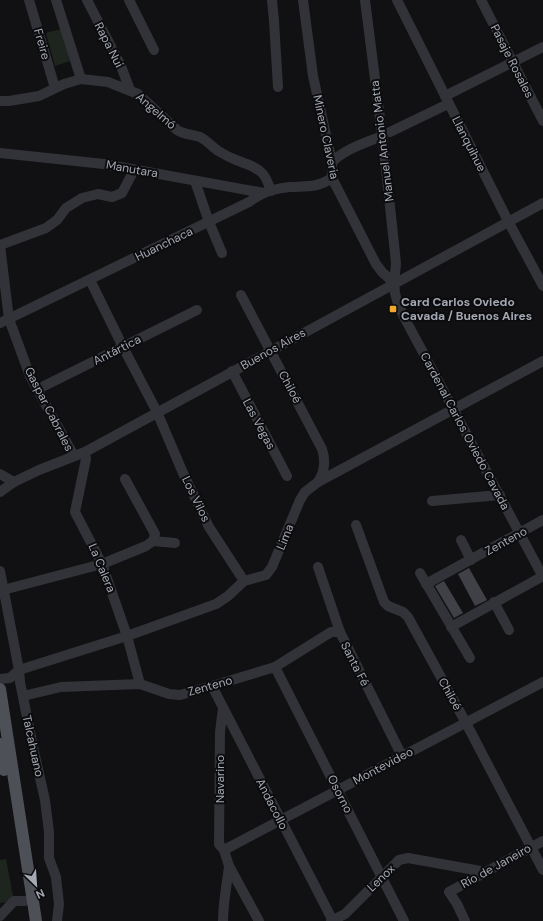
<svg xmlns="http://www.w3.org/2000/svg" width="543" height="921" viewBox="0 0 543 921" font-family="'DM Sans',sans-serif">
<style>
.green{fill:#1e251e}
.building{fill:#404146}
.lines{fill:none;stroke-linecap:round;stroke-linejoin:round}
.minor{stroke:#323338;stroke-width:10}
.major{stroke:#4e5057;stroke-width:12}
.poi-dot{fill:#f0a72c;stroke:#0c0c0e;stroke-width:1.5}
.labels{text-anchor:middle;dominant-baseline:central;stroke-width:4;stroke-linejoin:round;paint-order:stroke}
.street-label{font-size:12px;fill:#a3a8b3;stroke:#0c0c0e}
.poi-label{font-size:12px;font-weight:bold;fill:#a3a8b3;stroke:#0c0c0e;text-anchor:start}
</style>
<rect width="100%" height="100%" fill="#111113"/>
<g class="green">
<path d="M61 29 70 61 55 66 46 33Z"/>
<path d="M6 859 14 901 0 903V860Z"/>
</g>
<g class="building">
<path d="M469 568 487 600 475 606 458 574Z"/>
<path d="M444 581 463 613 454 618 435 586Z"/>
</g>
<g class="lines">
<g class="minor">
<path d="M29 0 55 88"/>
<path d="M56 0 81 79"/>
<path d="M87 0 121 66 130 90"/>
<path d="M129 0 154 50"/>
<path d="M272 0 274 21 278 87"/>
<path d="M303 0 313 76 332 162V178L376 264 382 272 394 283"/>
<path d="M365 0 383 142 395 253 396 264 394 283 395 293 398 304 403 315 543 577"/>
<path d="M397 0 508 221 543 286"/>
<path d="M481 0 543 121"/>
<path d="M445 96 543 47"/>
<path d="M0 101H9L39 96 64 84 81 79 108 82 138 94 177 130C185 135 191 134 200 137 208 141 213 148 220 152 225 155 231 158 236 160 246 164 256 166 263 174 267 179 269 185 271 191"/>
<path d="M390 132 448 104"/>
<path d="M0 153 104 164 264 193"/>
<path d="M332 162C345 149 365 143 382 136"/>
<path d="M195 181 209 222 222 253"/>
<path d="M0 245 9 319 30 376 74 456"/>
<path d="M0 245 46 228 57 220 66 208 82 198 98 194 112 197 122 193 134 170"/>
<path d="M90 280 123 347 157 412 183 473 209 527 244 581"/>
<path d="M241 295 322 449C326 461 325 471 318 482"/>
<path d="M0 323 249 202C253 199 258 196 262 194 270 190 281 188 290 187 307 186 317 188 332 178"/>
<path d="M232 371 287 476"/>
<path d="M38 389 197 310"/>
<path d="M85 452 86 459 75 512 102 564 127 636 140 684"/>
<path d="M0 474 14 482 39 470 85 452 543 203"/>
<path d="M0 492 14 482"/>
<path d="M432 501 500 495"/>
<path d="M356 525 384 602 388 606 403 612 408 617 466 723 543 870"/>
<path d="M461 540 471 560"/>
<path d="M153 541 175 543"/>
<path d="M318 567 340 632 402 756"/>
<path d="M0 571 19 670 20 682 33 747 45 800 49 832V858L56 877 59 904 57 921"/>
<path d="M420 573 470 658"/>
<path d="M426 584 543 520"/>
<path d="M3 590 102 564 146 546 153 541 155 534 125 479"/>
<path d="M494 602 509 630"/>
<path d="M451 627 543 576"/>
<path d="M275 667 404 921"/>
<path d="M0 679 10 678 19 670 127 636 216 604 228 596 244 581 266 575 272 567 300 500 305 492 318 482 543 361"/>
<path d="M212 686 333 921"/>
<path d="M23 696 61 687 140 684 169 694 180 695 212 686 275 667 331 632H340"/>
<path d="M223 708 220 732 219 844 224 850 229 866 259 921"/>
<path d="M224 850 543 682"/>
<path d="M0 916 14 901H25"/>
<path d="M223 921C223 903 227 884 229 866"/>
<path d="M331 921 345 914 399 860 408 858 486 872"/>
<path d="M465 921 457 904 449 892 543 841"/>
</g>
<g class="major">
<path d="M0 689 36 921"/>
<path d="M0 744 4 770"/>
</g>
</g>
<rect class="poi-dot" x="389" y="305" width="8" height="8" rx="2"/>
<g class="labels">
<g class="street-label">
<text transform="translate(42 44) rotate(74)">Freire</text>
<text transform="translate(109 45) rotate(63)">Rapa Nui</text>
<text transform="translate(512 61) rotate(63)">Pasaje Rosales</text>
<text transform="translate(156 111) rotate(41)">Angelmó</text>
<text transform="translate(326 137) rotate(78)">Minero Claveria</text>
<text transform="translate(382 141) rotate(-97)">Manuel Antonio Matta</text>
<text transform="translate(469 144) rotate(63)">Llanquihue</text>
<text transform="translate(132 169) rotate(10)">Manutara</text>
<text transform="translate(164 244) rotate(-26)">Huanchaca</text>
<text transform="translate(273 349) rotate(-29)">Buenos Aires</text>
<text transform="translate(117 350) rotate(-27)">Antártica</text>
<text transform="translate(290 387) rotate(62)">Chiloé</text>
<text transform="translate(49 409) rotate(63)">Gaspar Cabrales</text>
<text transform="translate(259 424) rotate(62)">Las Vegas</text>
<text transform="translate(465 431) rotate(62)">Cardenal Carlos Oviedo Cavada</text>
<text transform="translate(196 499) rotate(64)">Los Vilos</text>
<text transform="translate(285 537) rotate(-68)">Lima</text>
<text transform="translate(506 541) rotate(-29)">Zenteno</text>
<text transform="translate(102 568) rotate(67)">La Calera</text>
<text transform="translate(355 664) rotate(63)">Santa Fé</text>
<text transform="translate(210 686) rotate(-16)">Zenteno</text>
<text transform="translate(450 694) rotate(61)">Chiloé</text>
<text transform="translate(33 746) rotate(78)">Talcahuano</text>
<text transform="translate(383 766) rotate(-28)">Montevideo</text>
<text transform="translate(220 779) rotate(-90)">Navarino</text>
<text transform="translate(340 794) rotate(63)">Osorno</text>
<text transform="translate(272 804) rotate(63)">Andacollo</text>
<text transform="translate(496 866) rotate(-29)">Río de Janeiro</text>
<text transform="translate(381 878) rotate(-44)">Lenox</text>
</g>
<g class="poi-label">
<text x="401" y="302">Card Carlos Oviedo<tspan x="401" dy="14">Cavada / Buenos Aires</tspan></text>
</g>
</g>
<g transform="translate(36 885) rotate(155)" stroke="#0c0c0e" stroke-width="3" paint-order="stroke">
<path d="M0-3L7 15L0 10L-7 15Z" fill="#a3a8b3"/>
<text y="-6" font-size="11" font-weight="bold" text-anchor="middle" fill="#a3a8b3">N</text>
</g>
</svg>
